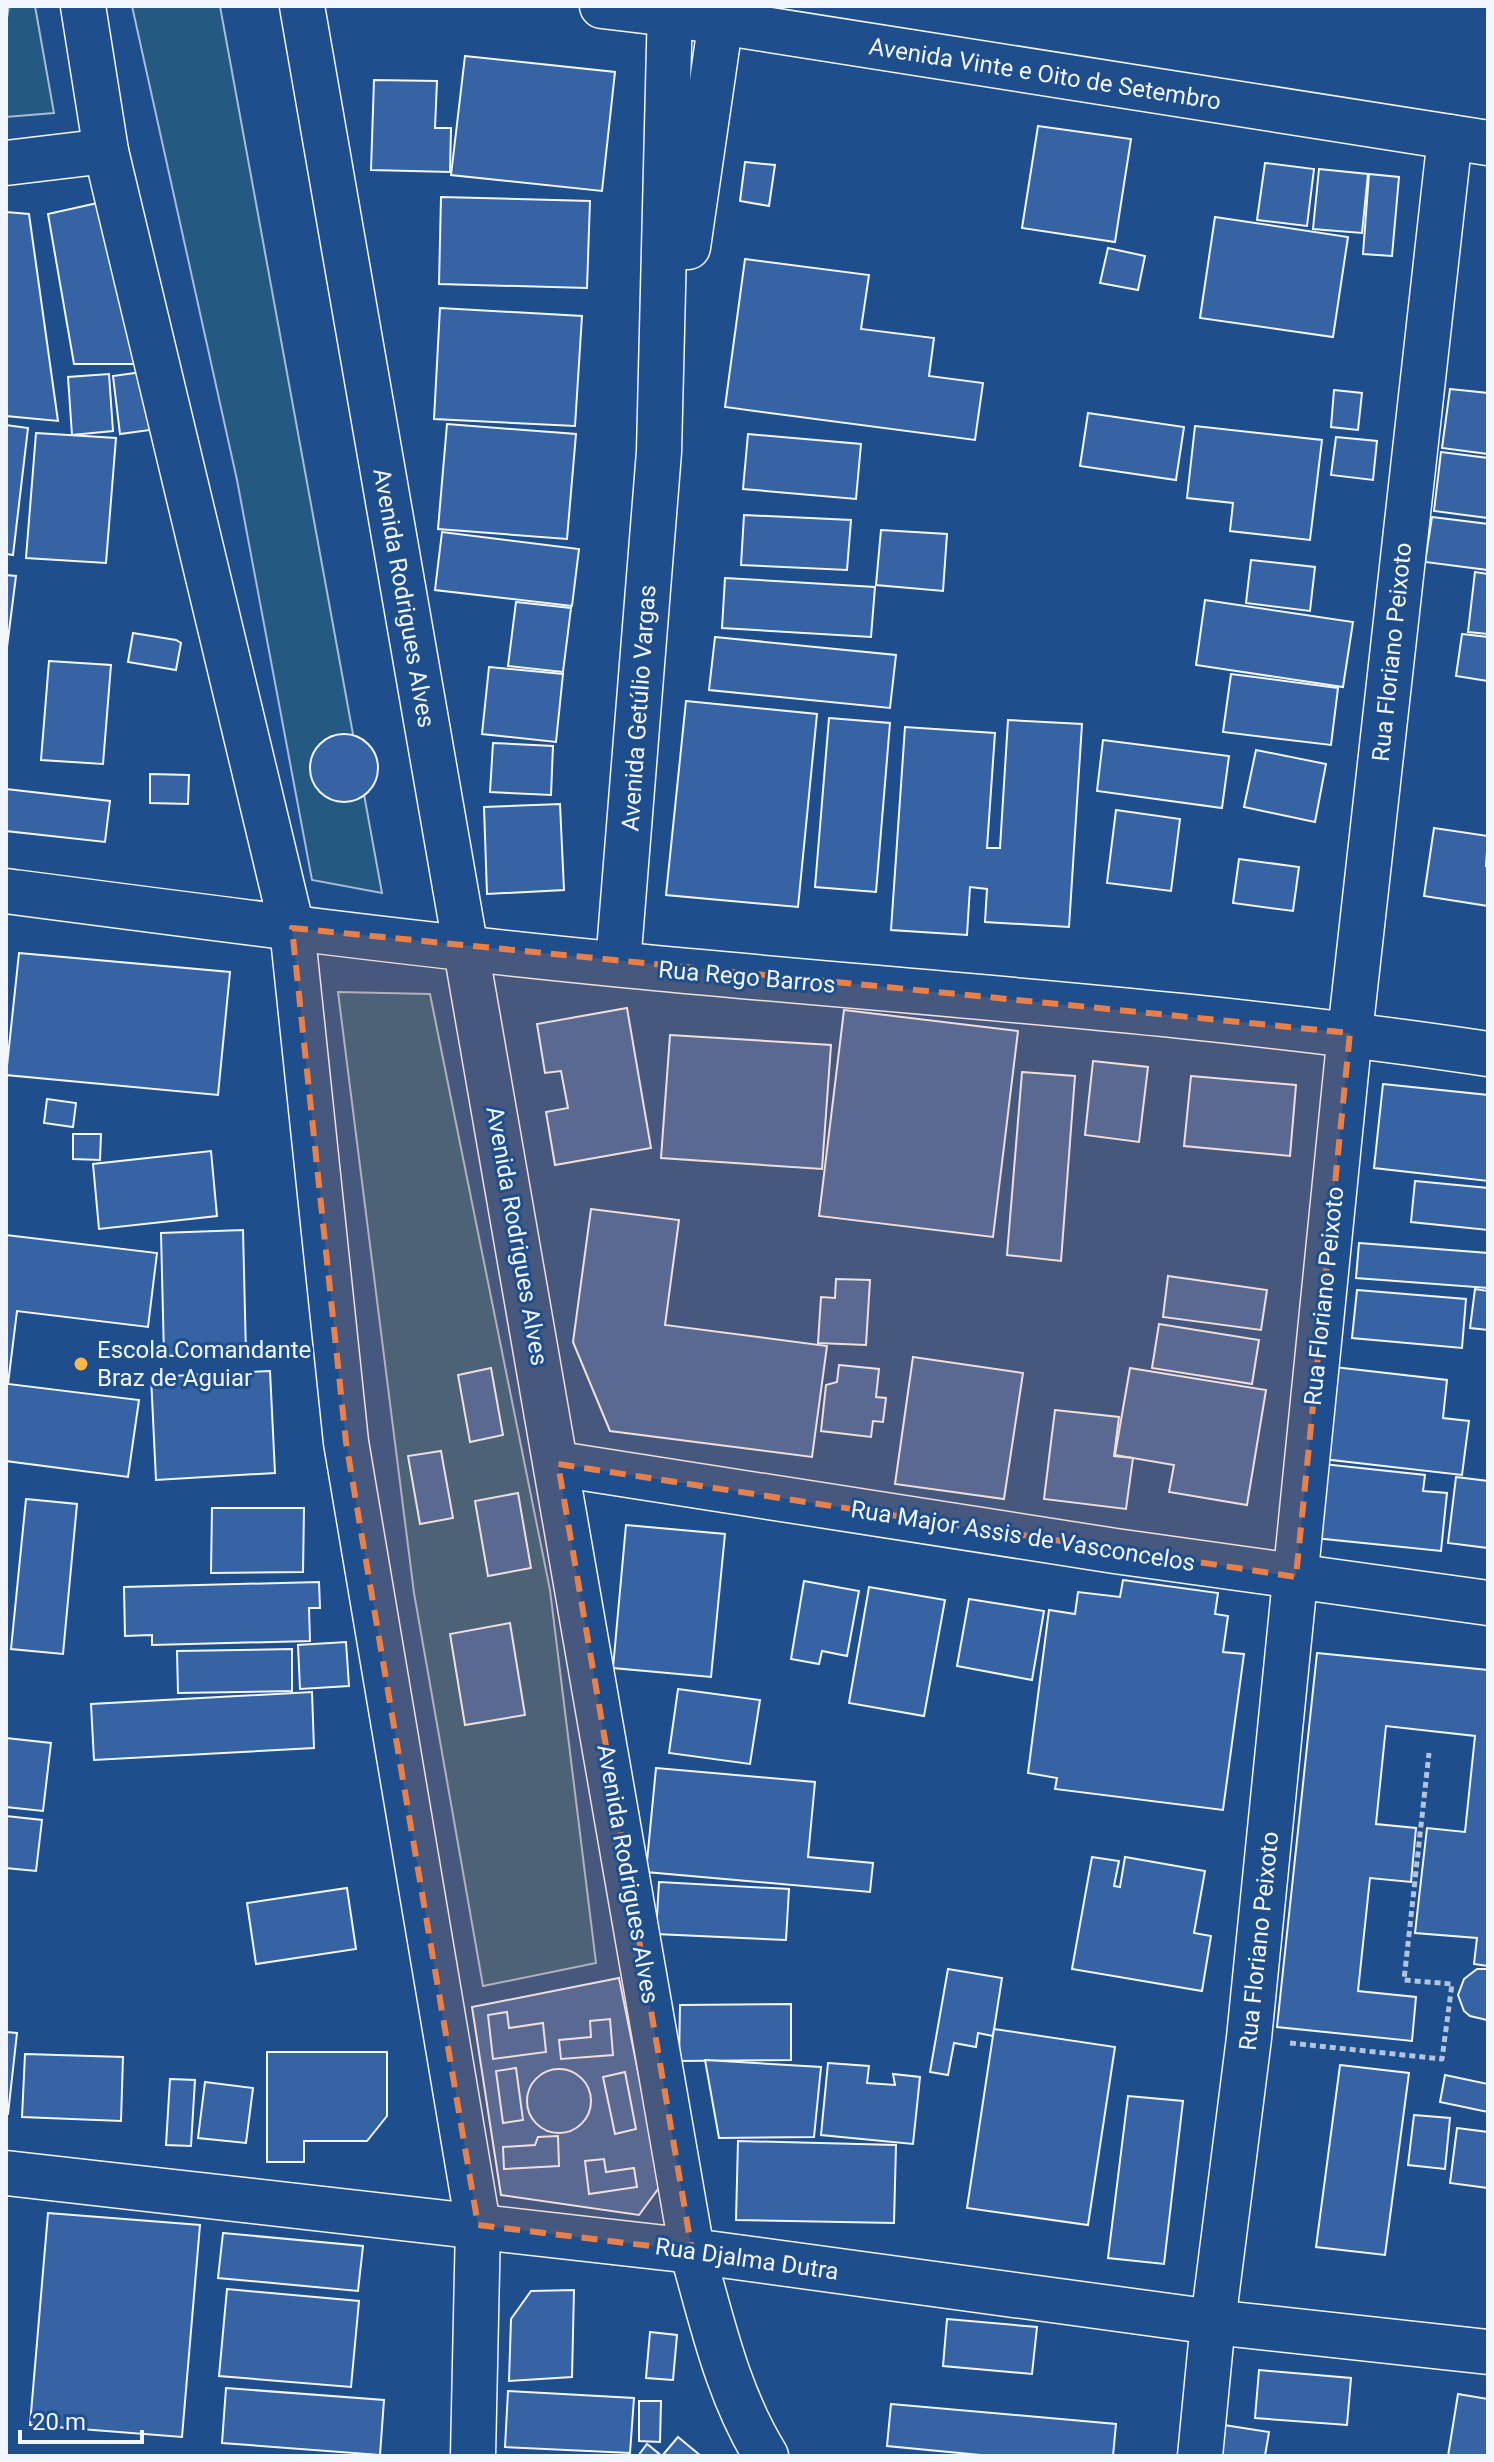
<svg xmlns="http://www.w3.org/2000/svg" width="1494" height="2462" viewBox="0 0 1494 2462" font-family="Roboto,sans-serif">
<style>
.green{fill:#245a82;stroke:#a8bbd7;stroke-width:2}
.building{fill:#3563a3;stroke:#f2f6ff;stroke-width:2}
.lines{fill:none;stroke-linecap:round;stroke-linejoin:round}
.minor-casing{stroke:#f2f6ff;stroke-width:47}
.path{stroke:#b3c4dc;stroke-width:5;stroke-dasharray:6 4;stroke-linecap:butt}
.minor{stroke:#1f4e8c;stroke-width:44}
.marked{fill:#ea8049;fill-opacity:0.2;stroke:#ea8049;stroke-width:6;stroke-dasharray:16 10;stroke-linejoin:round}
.poi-dot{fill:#ffb74d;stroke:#1f4e8c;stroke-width:3}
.labels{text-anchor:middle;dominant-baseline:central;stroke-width:6;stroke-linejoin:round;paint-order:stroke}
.street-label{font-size:24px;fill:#f2f6ff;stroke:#1f4e8c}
.poi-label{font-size:24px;fill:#f2f6ff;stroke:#1f4e8c;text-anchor:start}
</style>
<rect width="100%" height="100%" fill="#1f4e8c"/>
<g class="green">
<path d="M9 6H35L54 113 6 117V24Z"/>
<path d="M132 6H220L382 893 312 880 237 480Z"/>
<path d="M338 992 430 994 550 1590 596 1963 483 1986 414 1593Z"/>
</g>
<g class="building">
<path d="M465 56 615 72 602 191 451 175Z"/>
<path d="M374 80 437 81 435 128H451L450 172 371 170Z"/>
<path d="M1038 126 1131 139 1115 242 1022 228Z"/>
<path d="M745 162 775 165 769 206 740 201Z"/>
<path d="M1265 163 1314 169 1307 226 1257 220Z"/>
<path d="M1319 169 1368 174 1362 233 1313 229Z"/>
<path d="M1369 174 1399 177 1392 256 1363 254Z"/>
<path d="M441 197 590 201 587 288 439 284Z"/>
<path d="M102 202 137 364H74L48 214Z"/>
<path d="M6 212 29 214 58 421 6 416Z"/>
<path d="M1215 217 1348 237 1333 337 1200 318Z"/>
<path d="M1108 248 1145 256 1138 290 1100 283Z"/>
<path d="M745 259 869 275 861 329 934 338 929 376 983 383 975 440 725 407Z"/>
<path d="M440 308 582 316 575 426 434 419Z"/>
<path d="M142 372 150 430 120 434 113 376Z"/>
<path d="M109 374 113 431 72 435 68 377Z"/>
<path d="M1450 389 1488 393V454L1442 448Z"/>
<path d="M1334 390 1362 393 1358 430 1331 427Z"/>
<path d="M1088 413 1184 427 1176 480 1080 466Z"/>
<path d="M447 424 576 434 567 539 438 529Z"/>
<path d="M6 425 28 428 13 555 6 554Z"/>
<path d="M1195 426 1322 440 1310 540 1230 531 1233 503 1187 498Z"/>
<path d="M36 433 116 438 106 563 26 558Z"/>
<path d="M748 434 861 444 856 499 743 489Z"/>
<path d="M1336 437 1377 441 1373 480 1331 475Z"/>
<path d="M1441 452 1488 458V518L1434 511Z"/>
<path d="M744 515 851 520 847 570 741 565Z"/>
<path d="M1432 517 1488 524V570L1425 562Z"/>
<path d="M881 530 947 534 943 591 876 585Z"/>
<path d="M442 532 579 549 572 606 435 590Z"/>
<path d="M1251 560 1315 567 1310 611 1246 603Z"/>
<path d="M1475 572 1488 574V634L1468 632Z"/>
<path d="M6 575 16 576 6 655Z"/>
<path d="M725 578 875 587 871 637 722 628Z"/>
<path d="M1205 600 1353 622 1343 687 1196 665Z"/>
<path d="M516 602 571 608 563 672 508 666Z"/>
<path d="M133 633 176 640 181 643 176 670 128 662Z"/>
<path d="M1462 634 1488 637V681L1456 676Z"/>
<path d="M715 637 896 655 890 708 709 690Z"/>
<path d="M49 661 111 665 103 764 41 760Z"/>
<path d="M489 667 563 674 556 742 482 734Z"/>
<path d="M1231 674 1338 688 1331 745 1223 732Z"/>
<path d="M686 701 817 714 798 907 666 895Z"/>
<path d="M829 718 890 723 876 892 815 887Z"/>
<path d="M1008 720 1082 724 1069 927 985 922 987 889 970 887 967 935 891 930 905 727 995 733 987 848H1000Z"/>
<circle cx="344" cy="768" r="34"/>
<path d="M1103 740 1229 756 1222 808 1097 791Z"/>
<path d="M493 743 553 746 551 795 490 792Z"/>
<path d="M1256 750 1326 764 1315 822 1244 807Z"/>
<path d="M150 774 189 775 188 804 150 803Z"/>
<path d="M6 789 110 801 105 842 6 831Z"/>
<path d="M560 804 564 890 487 894 484 807Z"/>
<path d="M1116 810 1180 819 1171 891 1107 883Z"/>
<path d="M1434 828 1488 836 1486 866H1488V906L1424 896Z"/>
<path d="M1239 859 1299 867 1293 911 1233 903Z"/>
<path d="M19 953 230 972 218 1095 6 1075Z"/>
<path d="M627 1008 651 1148 555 1165 546 1112 568 1108 561 1071 545 1073 537 1024Z"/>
<path d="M844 1010 1018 1031 993 1237 819 1216Z"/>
<path d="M670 1035 831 1045 822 1169 661 1158Z"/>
<path d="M1093 1061 1148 1067 1139 1142 1085 1135Z"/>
<path d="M1022 1072 1075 1076 1061 1261 1007 1255Z"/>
<path d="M1191 1076 1296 1085 1290 1156 1184 1146Z"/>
<path d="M1383 1084 1488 1095V1181L1374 1168Z"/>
<path d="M47 1099 76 1103 73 1127 44 1123Z"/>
<path d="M73 1134H101L100 1160 73 1159Z"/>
<path d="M211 1151 217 1216 99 1229 93 1164Z"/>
<path d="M1415 1181 1488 1188V1230L1411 1222Z"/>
<path d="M591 1209 679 1220 665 1325 827 1346 812 1457 610 1431 573 1342Z"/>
<path d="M243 1230 246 1354 164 1356 161 1233Z"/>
<path d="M6 1235 157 1253 148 1327 17 1311 8 1384 139 1400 128 1477 6 1461Z"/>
<path d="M1359 1243 1488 1253V1288L1356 1278Z"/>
<path d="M1168 1276 1267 1290 1261 1330 1163 1317Z"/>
<path d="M836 1279 870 1280 866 1345 818 1343 821 1297 835 1298Z"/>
<path d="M1475 1289 1488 1291V1330L1470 1328Z"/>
<path d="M1357 1290 1466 1299 1462 1348 1352 1338Z"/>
<path d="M1159 1324 1259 1340 1252 1384 1152 1368Z"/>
<path d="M913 1357 1023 1373 1004 1499 895 1484Z"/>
<path d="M839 1365 879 1369 876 1397 886 1398 883 1422 873 1421 871 1437 821 1431 826 1385 837 1382Z"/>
<path d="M1334 1367 1447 1380 1443 1418 1469 1421 1462 1475 1323 1459Z"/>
<path d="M491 1368 503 1435 470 1442 458 1375Z"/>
<path d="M1130 1368 1266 1390 1247 1505 1169 1492 1174 1465 1115 1455Z"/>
<path d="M270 1371 275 1473 156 1480 151 1377Z"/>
<path d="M1055 1410 1119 1417 1114 1456 1133 1458 1126 1509 1044 1499Z"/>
<path d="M441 1451 453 1518 420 1524 408 1456Z"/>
<path d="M1323 1464 1425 1475 1423 1491 1447 1493 1441 1551 1315 1538Z"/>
<path d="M1456 1477 1488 1481V1548L1448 1543Z"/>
<path d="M518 1493 531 1568 488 1576 475 1501Z"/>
<path d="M26 1499 77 1504 63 1654 11 1649Z"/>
<path d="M212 1508H304L303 1572 211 1573Z"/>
<path d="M626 1525 725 1534 711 1677 613 1668Z"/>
<path d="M1123 1580 1218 1593 1215 1614 1228 1616 1223 1652 1244 1654 1223 1810 1055 1789 1057 1778 1028 1773 1049 1610 1075 1614 1078 1592 1120 1597Z"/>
<path d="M804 1581 859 1591 847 1656 822 1651 819 1664 791 1659Z"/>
<path d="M319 1582 320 1608H309L310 1641 152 1645V1635L125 1636 124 1587Z"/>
<path d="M869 1587 945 1600 924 1716 849 1703Z"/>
<path d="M969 1599 1044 1611 1032 1680 957 1666Z"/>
<path d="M510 1623 525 1715 465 1725 450 1634Z"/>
<path d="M346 1642 349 1686 300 1689 298 1645Z"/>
<path d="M292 1649V1691L178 1693 177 1651Z"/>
<path d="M1317 1653 1488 1670V1966L1474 1964 1477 1938 1415 1933 1427 1828 1465 1832 1475 1736 1386 1726 1376 1824 1416 1828 1411 1882 1370 1878 1358 1991 1416 1997 1412 2041 1277 2027Z"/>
<path d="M678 1689 760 1700 750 1764 669 1753Z"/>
<path d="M312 1692 314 1748 94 1760 91 1704Z"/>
<path d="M6 1738 51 1743 43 1811 6 1807Z"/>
<path d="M656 1768 815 1782 808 1857 873 1863 870 1892 646 1872Z"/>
<path d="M6 1816 42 1820 36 1871 6 1868Z"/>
<path d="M1092 1857 1119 1861 1114 1886 1120 1887 1125 1857 1205 1871 1194 1933 1211 1936 1202 1991 1072 1969Z"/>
<path d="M659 1882 789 1889 786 1940 656 1934Z"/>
<path d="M347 1888 356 1949 256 1964 247 1903Z"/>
<path d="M948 1969 1002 1978 993 2036 978 2033 976 2047 954 2043 948 2075 930 2072Z"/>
<path d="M1477 1969H1488L1487 2020 1470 2016 1464 2011 1458 1995 1464 1979Z"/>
<path d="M619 1978 661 2185 639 2215 501 2195 472 2007Z"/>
<path d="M791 2004V2060L679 2061 680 2005Z"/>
<path d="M507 2012 509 2028 543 2023 546 2052 493 2059 488 2015Z"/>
<path d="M610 2019 613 2055 561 2059 559 2040 591 2037 590 2021Z"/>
<path d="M994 2029 1115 2047 1088 2225 967 2208Z"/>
<path d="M6 2032 17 2033 8 2114H6Z"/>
<path d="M267 2052H387V2116L367 2141H304V2162H267Z"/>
<path d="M25 2054 123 2057 121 2121 22 2117Z"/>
<path d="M705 2060 821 2067 814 2137 719 2138Z"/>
<path d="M828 2063 869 2066 867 2083 895 2085 893 2074 920 2077 913 2144 821 2135Z"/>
<path d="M1340 2065 1409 2073 1385 2255 1316 2247Z"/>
<path d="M516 2068 523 2120 503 2123 496 2071Z"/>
<circle cx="559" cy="2101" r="32"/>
<path d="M625 2072 636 2129 615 2134 603 2077Z"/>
<path d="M1445 2075 1488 2084V2112L1440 2102Z"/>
<path d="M170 2079 195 2080 191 2146 166 2145Z"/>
<path d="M205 2082 253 2088 246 2143 198 2138Z"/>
<path d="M1128 2096 1183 2101 1164 2264 1108 2258Z"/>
<path d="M1414 2115 1450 2118 1445 2169 1408 2165Z"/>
<path d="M1457 2128 1488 2132V2188L1450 2183Z"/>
<path d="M558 2136 559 2166 504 2169 503 2147 535 2145 538 2137Z"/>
<path d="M738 2141 896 2145 894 2223 736 2220Z"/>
<path d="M604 2159 606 2172 634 2168 637 2187 589 2194 585 2161Z"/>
<path d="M48 2213 200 2225 182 2437 30 2425Z"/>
<path d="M223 2233 363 2246 358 2291 218 2278Z"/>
<path d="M227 2289 359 2301 351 2387 219 2376Z"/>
<path d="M574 2290 572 2377 509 2381 511 2319 531 2291Z"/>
<path d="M947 2319 1037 2327 1032 2374 943 2366Z"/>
<path d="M650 2332 677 2335 673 2380 646 2378Z"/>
<path d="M1259 2370 1351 2378 1347 2425 1255 2418Z"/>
<path d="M226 2388 384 2400 380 2455 222 2443Z"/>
<path d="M508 2391 634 2398 630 2453 505 2447Z"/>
<path d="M1458 2394 1488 2399V2456H1448Z"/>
<path d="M639 2401H661L660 2442 639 2441Z"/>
<path d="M891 2404 1116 2424 1113 2456H991L887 2446Z"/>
<path d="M1224 2425 1269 2432 1265 2456H1219Z"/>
<path d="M678 2437 701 2456H638L647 2444 662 2456Z"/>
</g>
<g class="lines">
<g class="minor-casing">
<g id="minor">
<path d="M83 6 106 151 292 928 346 1442 478 2225 473 2456"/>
<path d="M302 6C431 754 564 1502 692 2251 712 2321 727 2393 766 2456"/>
<path d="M602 6 669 14 1488 143"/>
<path d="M6 163 106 151"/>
<path d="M688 247 723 6"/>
<path d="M6 891C212 918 417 945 624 965 912 993 1202 1011 1488 1054"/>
<path d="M618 964 659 452 670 6"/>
<path d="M558 1464 1115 1551 1488 1603"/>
<path d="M6 2173 692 2251 1213 2322 1488 2352"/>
<path d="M1200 2456 1213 2322 1249 2038 1350 1033 1450 137"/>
</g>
</g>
<path class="path" d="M1290 2043 1442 2059 1452 1984 1404 1980 1429 1753"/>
<use href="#minor" class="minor"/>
</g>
<path class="marked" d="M292 928 1350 1033 1296 1577 558 1464 692 2251 478 2225 346 1442Z"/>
<circle class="poi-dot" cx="81" cy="1364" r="8"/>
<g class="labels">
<g class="street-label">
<text transform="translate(1045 74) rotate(9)">Avenida Vinte e Oito de Setembro</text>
<text transform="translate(404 598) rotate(80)">Avenida Rodrigues Alves</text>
<text transform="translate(1392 652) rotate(-84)">Rua Floriano Peixoto</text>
<text transform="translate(639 708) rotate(-86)">Avenida Getúlio Vargas</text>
<text transform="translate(747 977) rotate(5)">Rua Rego Barros</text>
<text transform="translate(517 1236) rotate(80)">Avenida Rodrigues Alves</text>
<text transform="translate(1324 1296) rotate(-84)">Rua Floriano Peixoto</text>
<text transform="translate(1023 1536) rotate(9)">Rua Major Assis de Vasconcelos</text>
<text transform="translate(628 1874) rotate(80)">Avenida Rodrigues Alves</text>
<text transform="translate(1259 1941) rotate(-84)">Rua Floriano Peixoto</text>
<text transform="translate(747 2259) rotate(8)">Rua Djalma Dutra</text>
</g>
<g class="poi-label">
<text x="97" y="1350">Escola Comandante<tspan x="97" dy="28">Braz de Aguiar</tspan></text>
</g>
</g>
<rect width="1494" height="2462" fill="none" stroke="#f2f6ff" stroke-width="16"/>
<path d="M20 2430v12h122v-12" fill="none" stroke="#f2f6ff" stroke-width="4"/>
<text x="32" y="2430" font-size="24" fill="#f2f6ff" stroke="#1f4e8c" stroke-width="6" paint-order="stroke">20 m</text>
</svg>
